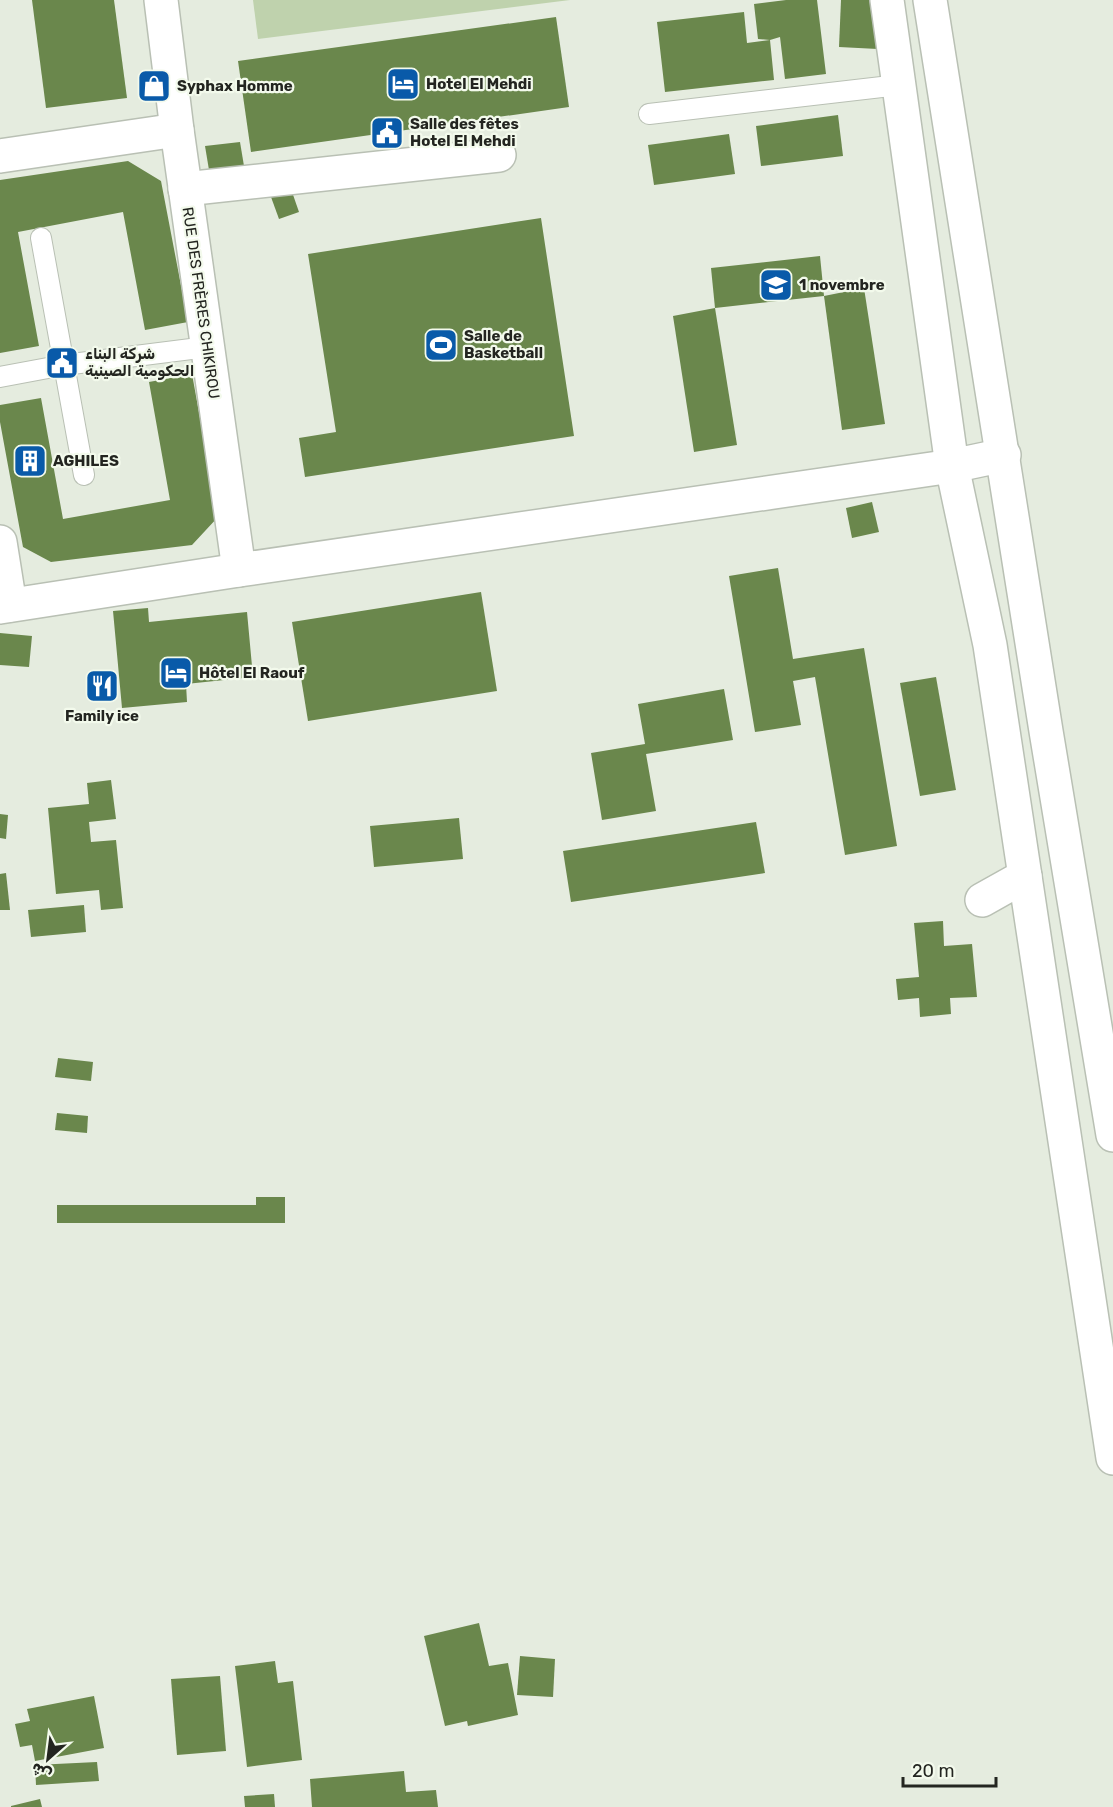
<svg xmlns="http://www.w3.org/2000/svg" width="1113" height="1807" viewBox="0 0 1113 1807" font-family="Rubik,'Noto Sans Arabic',sans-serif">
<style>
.green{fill:#bfd2ad}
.building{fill:#6a874c}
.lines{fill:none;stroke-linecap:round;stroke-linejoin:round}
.service-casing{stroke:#b9c0b4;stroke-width:22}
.minor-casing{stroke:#b9c0b4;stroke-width:36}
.secondary-casing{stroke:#b9c0b4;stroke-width:36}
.service{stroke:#fff;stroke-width:20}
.minor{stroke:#fff;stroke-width:33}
.secondary{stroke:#fff;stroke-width:33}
.labels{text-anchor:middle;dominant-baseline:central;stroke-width:4.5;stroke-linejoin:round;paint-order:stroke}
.poi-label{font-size:15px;font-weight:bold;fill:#232520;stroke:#f3faec;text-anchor:start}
.street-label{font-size:15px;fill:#232520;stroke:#f3faec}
</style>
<rect width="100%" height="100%" fill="#e5ecdf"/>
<path class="green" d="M253 0H570L258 39Z"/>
<g class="building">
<path d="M32 0H114L127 98 46 108Z"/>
<path d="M786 0H817L826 74 785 79 780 37 770 40 758 39 754 4Z"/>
<path d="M841 0H900L897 50 839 47Z"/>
<path d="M744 12 747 43 770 40 774 80 665 92 657 22Z"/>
<path d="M556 17 569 107 251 152 238 61Z"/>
<path d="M838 115 843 156 761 166 756 126Z"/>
<path d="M729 134 735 174 654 185 648 145Z"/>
<path d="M240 142 244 166 209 170 205 146Z"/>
<path d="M128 161 161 181 188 322 145 330 123 212 18 232 39 346 0 353V180Z"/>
<path d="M291 189 299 212 279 219 271 197Z"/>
<path d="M541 218 574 436 305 477 299 438 336 432 308 254Z"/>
<path d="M820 256 824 296 715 308 711 268Z"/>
<path d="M864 288 885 424 842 430 824 296Z"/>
<path d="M715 308 737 445 694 452 673 316Z"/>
<path d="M192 374 218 517 192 545 51 562 23 547 0 422V405L41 398 63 519 170 500 149 382Z"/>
<path d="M872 502 879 532 852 538 846 508Z"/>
<path d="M778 568 793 659 864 648 897 846 845 855 815 677 793 681 801 725 755 732 729 576Z"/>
<path d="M481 592 497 691 308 721 292 622Z"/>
<path d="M148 608 149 622 247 612 253 677 186 684 187 702 122 708 113 611Z"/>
<path d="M0 633 32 636 29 667 0 665Z"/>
<path d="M936 677 956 790 920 796 900 683Z"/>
<path d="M724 689 733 740 646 754 656 811 602 820 591 753 645 744 638 704Z"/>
<path d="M111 780 116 819 89 822 91 842 116 840 123 908 101 910 99 890 56 894 48 808 89 804 87 783Z"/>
<path d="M0 814 8 815 6 839 0 838Z"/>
<path d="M459 818 463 859 374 867 370 826Z"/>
<path d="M756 822 765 873 571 902 563 851Z"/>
<path d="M6 873 10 910H0V874Z"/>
<path d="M84 905 86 932 31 937 28 910Z"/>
<path d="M943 921 944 946 972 944 977 997 950 998 951 1014 920 1017 919 998 898 1000 896 979 919 977 914 923Z"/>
<path d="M58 1058 93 1062 91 1081 55 1077Z"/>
<path d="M57 1113 88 1116 87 1133 55 1130Z"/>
<path d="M256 1197H285V1223H57V1205H256Z"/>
<path d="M479 1623 489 1666 508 1663 518 1715 468 1726 467 1721 445 1726 424 1636Z"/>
<path d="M520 1656 555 1659 553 1697 517 1695Z"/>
<path d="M275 1661 278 1683 293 1681 302 1760 247 1767 235 1666Z"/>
<path d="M220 1676 226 1751 177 1755 171 1679Z"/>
<path d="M94 1696 104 1748 35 1761 32 1745 20 1747 15 1724 30 1721 27 1709Z"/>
<path d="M97 1762 99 1781 36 1785 35 1765Z"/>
<path d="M404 1771 406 1792 436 1790 438 1807H312L310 1779Z"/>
<path d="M274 1794 275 1807H245L244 1796Z"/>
<path d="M40 1799 42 1807H11V1806Z"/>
</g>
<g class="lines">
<g class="service-casing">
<g id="service">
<path d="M649 114 899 85"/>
<path d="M41 238 84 475"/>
<path d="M0 377 64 365 207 347"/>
</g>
</g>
<g class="minor-casing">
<g id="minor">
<path d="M161 0 177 130 239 570"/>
<path d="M0 156 177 130"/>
<path d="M185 189 499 155"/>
<path d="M0 542 10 605"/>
<path d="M0 607 239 570 952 466 1004 455"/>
<path d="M982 900 1025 876"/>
</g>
</g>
<g class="secondary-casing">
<g id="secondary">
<path d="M887 0 952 466 990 645 1113 1458"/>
<path d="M930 0 1046 731 1113 1135"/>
</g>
</g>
<use href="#service" class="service"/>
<use href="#minor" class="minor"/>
<use href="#secondary" class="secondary"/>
</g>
<defs>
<g id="hotel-square" transform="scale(1.725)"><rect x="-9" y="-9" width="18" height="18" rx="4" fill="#095aa9" stroke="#f3faec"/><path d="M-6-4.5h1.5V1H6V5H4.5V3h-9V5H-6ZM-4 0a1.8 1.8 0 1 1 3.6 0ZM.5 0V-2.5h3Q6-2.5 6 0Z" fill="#fff"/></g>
<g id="shop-square" transform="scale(1.725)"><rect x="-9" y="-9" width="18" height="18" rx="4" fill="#095aa9" stroke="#f3faec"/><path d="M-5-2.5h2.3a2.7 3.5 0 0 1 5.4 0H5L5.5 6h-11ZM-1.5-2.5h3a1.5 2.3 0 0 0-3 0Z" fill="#fff"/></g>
<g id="civic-square" transform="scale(1.725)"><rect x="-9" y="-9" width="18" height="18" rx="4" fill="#095aa9" stroke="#f3faec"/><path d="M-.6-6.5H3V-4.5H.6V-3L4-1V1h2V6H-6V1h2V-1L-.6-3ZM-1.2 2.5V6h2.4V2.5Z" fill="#fff"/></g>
<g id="school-square" transform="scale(1.725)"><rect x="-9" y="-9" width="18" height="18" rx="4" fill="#095aa9" stroke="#f3faec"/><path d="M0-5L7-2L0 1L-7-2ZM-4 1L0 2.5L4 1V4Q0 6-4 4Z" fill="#fff"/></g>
<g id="stadium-square" transform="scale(1.725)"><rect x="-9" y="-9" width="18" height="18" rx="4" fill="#095aa9" stroke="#f3faec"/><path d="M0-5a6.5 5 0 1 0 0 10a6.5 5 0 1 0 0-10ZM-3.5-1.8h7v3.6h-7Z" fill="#fff"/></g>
<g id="building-square" transform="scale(1.725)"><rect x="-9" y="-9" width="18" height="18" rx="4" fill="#095aa9" stroke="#f3faec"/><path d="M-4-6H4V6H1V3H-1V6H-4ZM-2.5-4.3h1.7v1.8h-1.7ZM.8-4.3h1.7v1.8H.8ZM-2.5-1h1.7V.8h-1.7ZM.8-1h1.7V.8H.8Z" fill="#fff"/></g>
<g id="restaurant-square" transform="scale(1.725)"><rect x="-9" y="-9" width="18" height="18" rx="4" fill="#095aa9" stroke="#f3faec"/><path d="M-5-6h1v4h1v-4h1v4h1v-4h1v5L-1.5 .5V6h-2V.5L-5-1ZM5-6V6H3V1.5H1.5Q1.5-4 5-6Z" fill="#fff"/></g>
</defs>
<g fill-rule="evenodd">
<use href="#hotel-square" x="403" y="84"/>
<use href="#shop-square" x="154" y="86"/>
<use href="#civic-square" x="387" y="133"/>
<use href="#school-square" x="776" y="285"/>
<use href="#stadium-square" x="441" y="345"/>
<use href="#civic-square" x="62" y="363"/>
<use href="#building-square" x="30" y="461"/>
<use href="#hotel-square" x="176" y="673"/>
<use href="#restaurant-square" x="102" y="686"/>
</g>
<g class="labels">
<g class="poi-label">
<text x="426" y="84">Hotel El Mehdi</text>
<text x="177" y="86">Syphax Homme</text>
<text x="410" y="124">Salle des fêtes<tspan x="410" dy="17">Hotel El Mehdi</tspan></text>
<text x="799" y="285">1 novembre</text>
<text x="464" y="336">Salle de<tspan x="464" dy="17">Basketball</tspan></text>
<text x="85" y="354">شركة البناء<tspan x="85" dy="17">الحكومية الصينية</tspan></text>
<text x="53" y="461">AGHILES</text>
<text x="199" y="673">Hôtel El Raouf</text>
<text x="102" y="716" text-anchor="middle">Family ice</text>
</g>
<g class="street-label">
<text transform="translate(201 303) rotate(82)">RUE DES FRÈRES CHIKIROU</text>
</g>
</g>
<g transform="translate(48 1759) rotate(208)" stroke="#f3faec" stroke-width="4.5" paint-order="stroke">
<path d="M0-4.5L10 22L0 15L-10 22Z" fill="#232520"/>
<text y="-9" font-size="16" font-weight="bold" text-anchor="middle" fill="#232520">ش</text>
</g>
<path d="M903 1777v9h93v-9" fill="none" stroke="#232520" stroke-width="3"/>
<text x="912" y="1777" font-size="18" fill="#232520" stroke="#f3faec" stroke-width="4.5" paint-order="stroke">20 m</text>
</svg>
